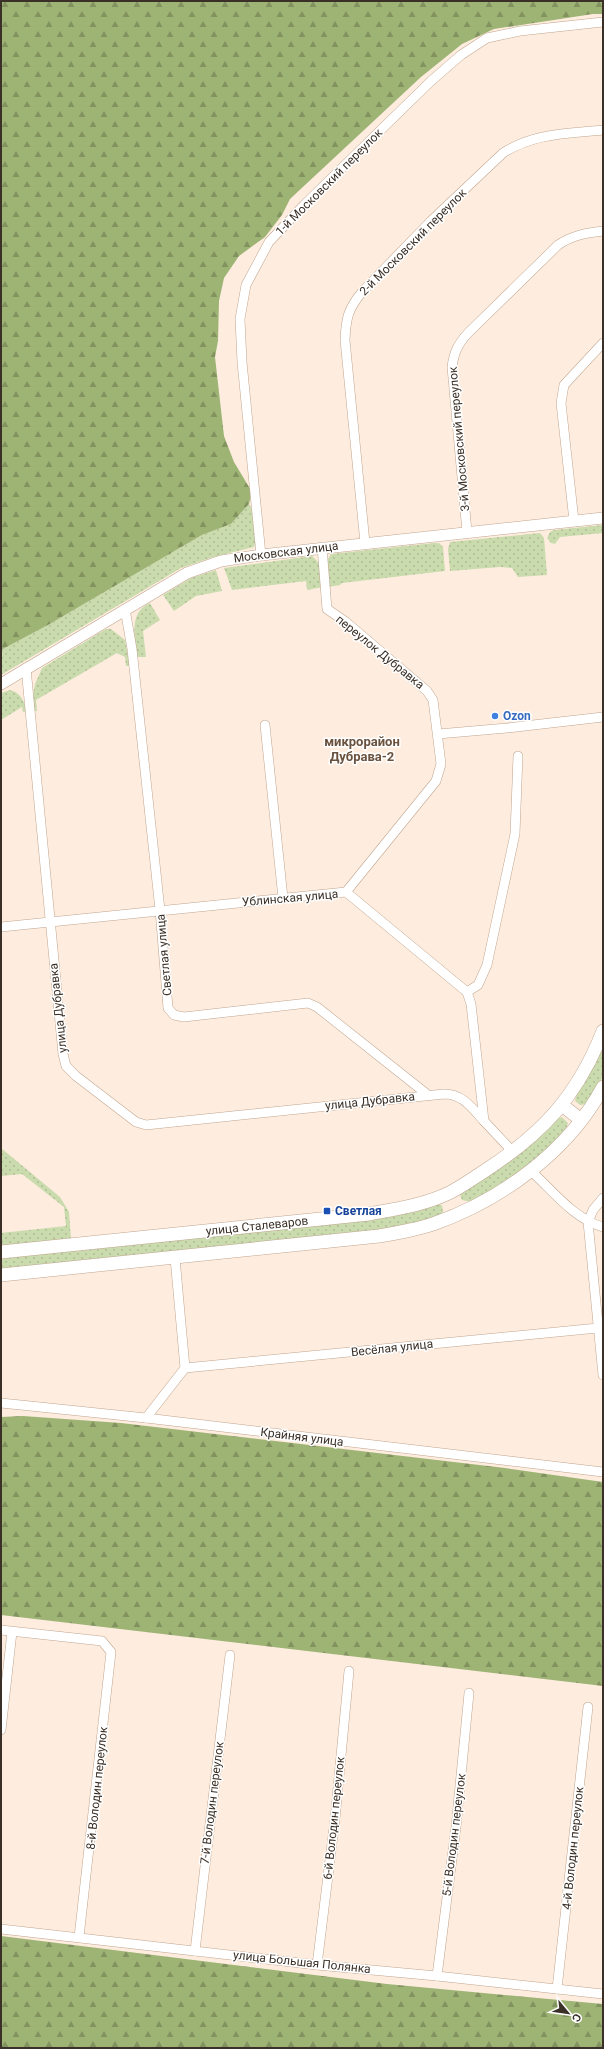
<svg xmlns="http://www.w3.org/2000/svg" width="604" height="2049" viewBox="0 0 604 2049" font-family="Roboto,sans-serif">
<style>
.grass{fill:url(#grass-dots)}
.forest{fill:url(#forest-firs)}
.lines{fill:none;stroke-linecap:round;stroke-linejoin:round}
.minor-casing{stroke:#c0a58f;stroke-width:10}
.tertiary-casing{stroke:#c0a58f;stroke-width:12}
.secondary-casing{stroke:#c0a58f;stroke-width:14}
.minor{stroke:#fff;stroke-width:9}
.tertiary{stroke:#fff;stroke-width:11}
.secondary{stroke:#fff;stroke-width:13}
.shop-dot{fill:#3f7fe0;stroke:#fff;stroke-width:1.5}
.transit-dot{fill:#1a4fb4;stroke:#fff;stroke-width:1.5}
.labels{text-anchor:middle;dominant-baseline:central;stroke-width:3;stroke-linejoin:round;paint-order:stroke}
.street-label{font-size:12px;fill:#3b3027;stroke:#fff}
.shop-label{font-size:12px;font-weight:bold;fill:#366cbe;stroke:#fff;text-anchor:start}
.transit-label{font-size:12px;font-weight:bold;fill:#164399;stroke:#fff;text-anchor:start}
.neighbourhood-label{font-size:13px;font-weight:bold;fill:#6a523f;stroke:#fff}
</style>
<defs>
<pattern id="grass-dots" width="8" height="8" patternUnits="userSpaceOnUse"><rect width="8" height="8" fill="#cadbad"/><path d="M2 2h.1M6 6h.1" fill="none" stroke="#aebc95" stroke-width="1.8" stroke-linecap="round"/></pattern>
<pattern id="forest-firs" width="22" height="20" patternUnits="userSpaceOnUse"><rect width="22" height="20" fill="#9eb475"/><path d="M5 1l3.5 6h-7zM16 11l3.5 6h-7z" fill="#829360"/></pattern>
</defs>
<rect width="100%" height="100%" fill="#feeddf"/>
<g class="grass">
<path d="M249 504C257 516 259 534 254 547L213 557 181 568 1 675V650L48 625 202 535 231 524Z"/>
<path d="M603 525V533L560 537 555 544 551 543 547 538 550 532 554 530Z"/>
<path d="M540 533 544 538 547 575 518 577 512 568 500 567 450 571 448 549 450 542Z"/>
<path d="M434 543H439L443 547 445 571 342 583 340 585 328 587 326 562 331 554Z"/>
<path d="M312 556 319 563 323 587 307 590 306 581 232 590 224 568Z"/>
<path d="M216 570 222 591 196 596 174 611 163 595 191 578Z"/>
<path d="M150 603 160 620 143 631 146 657H137C135 639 128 612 150 603Z"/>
<path d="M106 629H111L125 640 130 666H126L125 657 117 653 36 700 37 711H32V700L35 684 42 668Z"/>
<path d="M10 690C21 693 25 701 26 712H23L22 707 1 720V693Z"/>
<path d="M603 1043V1077L586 1104 580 1105 575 1101 577 1093Z"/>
<path d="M562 1117 568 1123C561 1151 496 1187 471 1202L462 1200 460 1195 465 1189 555 1120Z"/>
<path d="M1 1148 60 1197 69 1212 71 1239 1 1247V1233L66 1226 64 1207 22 1174 1 1176Z"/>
<path d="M436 1204 442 1205 443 1212 437 1217 384 1230 1 1271V1257Z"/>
</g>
<g class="forest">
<path d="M1 1H603V14H593L494 29 462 44 421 77 290 199 282 215 265 237 239 256 224 278 219 301 218 341 215 357 224 436 234 462 252 492 249 504 231 524 202 535 48 625 1 650Z"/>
<path d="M23 1416 121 1423 505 1468 603 1482V1686L1 1615V1417Z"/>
<path d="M1 1936 387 1984 603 2004V2048H1Z"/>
</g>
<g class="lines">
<g class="minor-casing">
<g id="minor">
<path d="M574 521 561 403 564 385 603 343"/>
<path d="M467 532 452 367C454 352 458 344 468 333L558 245C573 235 586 233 603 231"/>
<path d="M365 543 345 340C346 318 348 309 362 292L431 221 503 153C534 133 567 134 603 130"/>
<path d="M322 547 327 609 346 622 427 691 433 700 441 764 436 781 346 892"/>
<path d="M261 555 242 362 240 319 246 285 269 242 304 205 431 81 461 55 487 38 520 31 603 22"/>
<path d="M125 609 132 649 160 910 168 1008 174 1015 184 1017 308 1003 317 1007 428 1095"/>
<path d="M26 668 63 1054 66 1066 76 1076 136 1122 146 1125 444 1094C463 1094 472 1108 484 1121"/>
<path d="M265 725 283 898"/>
<path d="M438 734 507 728 603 717"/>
<path d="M1 927 346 892 467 992 471 1004 484 1121 513 1152"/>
<path d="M467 992 478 985 487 965 515 834 518 756"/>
<path d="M531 1171C553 1191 574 1219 603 1227"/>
<path d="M603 1198 593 1210 588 1222 603 1375"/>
<path d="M185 1368 598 1328"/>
<path d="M1 1403 146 1418 603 1472"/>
<path d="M146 1418 185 1368 175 1258"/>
<path d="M1 1630 102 1641 111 1652 79 1937"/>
<path d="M1 1730 12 1632"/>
<path d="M1 1929 317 1965 437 1976 603 1994"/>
<path d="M195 1951 230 1655"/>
<path d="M317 1965 335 1819 349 1671"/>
<path d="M437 1976 456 1827 469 1693"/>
<path d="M557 1989 588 1707"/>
</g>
</g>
<g class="tertiary-casing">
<path id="tertiary" d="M1 684 187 573 221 561 261 555 603 518"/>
</g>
<g class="secondary-casing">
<g id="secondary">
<path d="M562 1105 581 1120"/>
<path d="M1 1252 369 1214C396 1209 424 1205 449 1193 461 1187 472 1179 483 1172 542 1134 577 1097 603 1031"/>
<path d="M1 1275 379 1236C397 1233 415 1230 433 1224 501 1200 568 1152 603 1087"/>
</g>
</g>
<use href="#minor" class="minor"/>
<use href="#tertiary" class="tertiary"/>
<use href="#secondary" class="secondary"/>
</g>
<circle class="shop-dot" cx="495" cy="716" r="4"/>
<rect class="transit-dot" x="323" y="1207" width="8" height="8" rx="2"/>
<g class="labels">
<g class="street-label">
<text transform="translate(329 182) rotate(-45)">1-й Московский переулок</text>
<text transform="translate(413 242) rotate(-45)">2-й Московский переулок</text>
<text transform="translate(459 439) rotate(-95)">3-й Московский переулок</text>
<text transform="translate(286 552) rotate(-7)">Московская улица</text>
<text transform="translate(380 652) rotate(39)">переулок Дубравка</text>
<text transform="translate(290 898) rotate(-5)">Ублинская улица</text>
<text transform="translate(164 955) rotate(-95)">Светлая улица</text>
<text transform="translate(58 1008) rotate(-96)">улица Дубравка</text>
<text transform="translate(370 1101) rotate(-6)">улица Дубравка</text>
<text transform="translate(257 1226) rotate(-6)">улица Сталеваров</text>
<text transform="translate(392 1348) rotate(-6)">Весёлая улица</text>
<text transform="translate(302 1437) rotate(7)">Крайняя улица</text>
<text transform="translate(97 1788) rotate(-84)">8-й Володин переулок</text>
<text transform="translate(212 1803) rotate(-83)">7-й Володин переулок</text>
<text transform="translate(334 1818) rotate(-84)">6-й Володин переулок</text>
<text transform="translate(454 1835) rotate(-83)">5-й Володин переулок</text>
<text transform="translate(573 1848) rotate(-84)">4-й Володин переулок</text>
<text transform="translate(302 1962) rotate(6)">улица Большая Полянка</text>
</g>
<g class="shop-label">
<text x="503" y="716">Ozon</text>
</g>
<g class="transit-label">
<text x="335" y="1211">Светлая</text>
</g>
<g class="neighbourhood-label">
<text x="362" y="741">микрорайон<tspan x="362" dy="15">Дубрава-2</tspan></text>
</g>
</g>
<rect width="604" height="2049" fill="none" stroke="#3b3027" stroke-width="4"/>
<g transform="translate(568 2013) rotate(119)" stroke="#ffffff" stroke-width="3" paint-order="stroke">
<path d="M0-3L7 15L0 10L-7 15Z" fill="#3b3027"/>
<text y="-6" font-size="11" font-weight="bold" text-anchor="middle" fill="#3b3027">С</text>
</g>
</svg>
